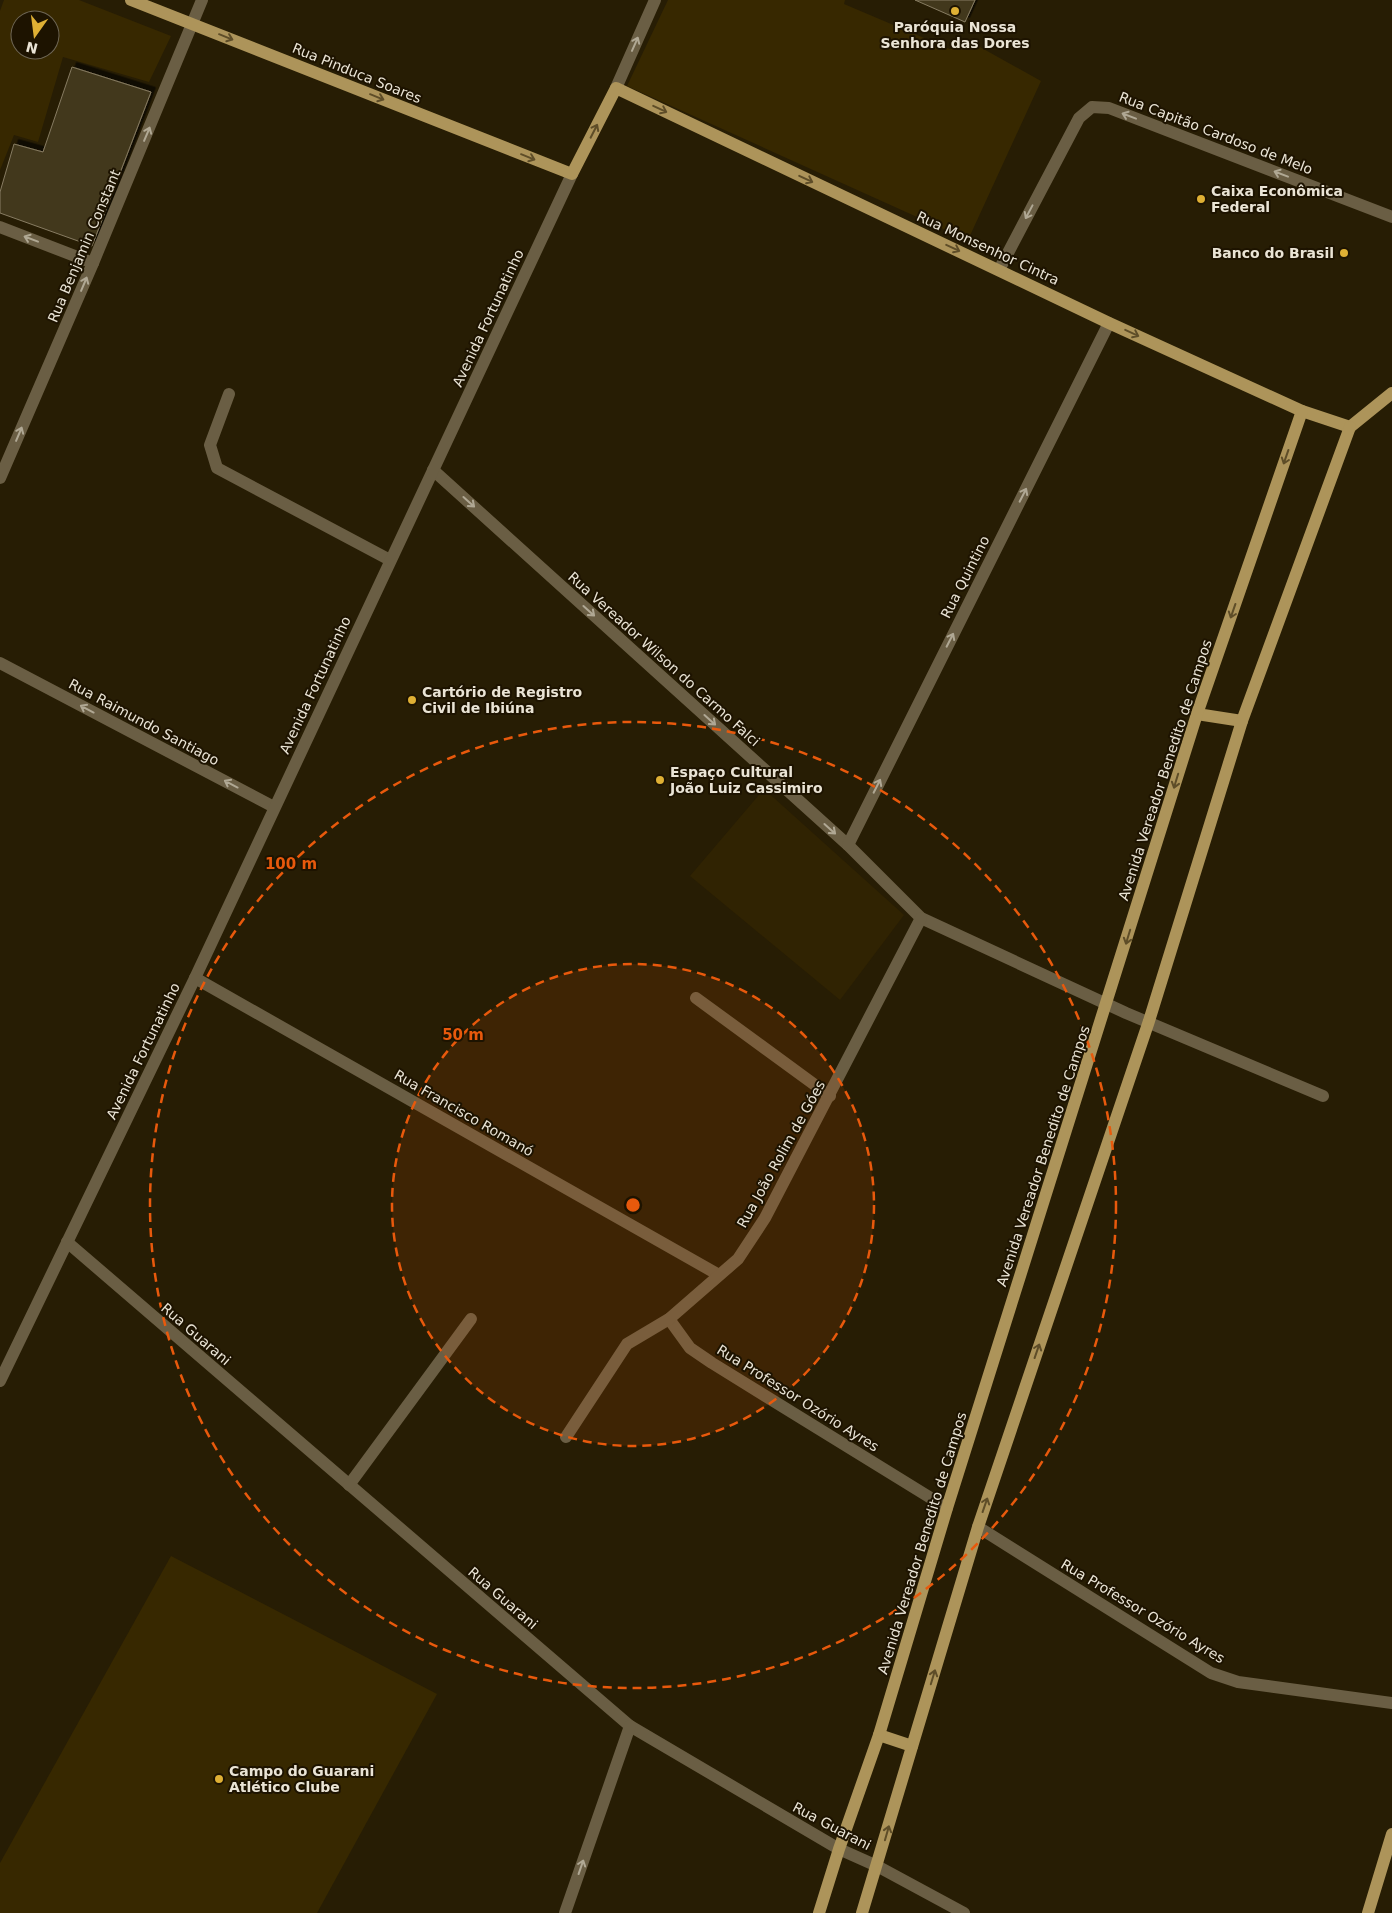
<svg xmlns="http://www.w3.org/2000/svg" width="1392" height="1913" viewBox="0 0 1392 1913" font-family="'DejaVu Sans',sans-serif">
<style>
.built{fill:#302302}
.green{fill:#372800;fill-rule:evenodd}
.building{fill:#42381f;stroke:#877c61;filter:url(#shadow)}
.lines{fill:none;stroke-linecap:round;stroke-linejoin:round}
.minor{stroke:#6a5e44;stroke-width:12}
.major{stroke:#ad945a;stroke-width:12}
.oneway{stroke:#5e4d28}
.oneway2{stroke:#b0a894}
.ring{fill:none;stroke:#e8590c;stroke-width:2.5;stroke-dasharray:9 6}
.poi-dot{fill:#dfb034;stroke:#1d1300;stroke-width:2}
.labels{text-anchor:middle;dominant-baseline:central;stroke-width:4;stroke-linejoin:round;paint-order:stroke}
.poi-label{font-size:14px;font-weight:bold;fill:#eae4d5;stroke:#1d1300;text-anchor:start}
.street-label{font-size:14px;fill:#eae4d5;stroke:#1d1300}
.centre{fill:#e8590c;stroke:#1d1300;stroke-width:2.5}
.ring-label{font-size:15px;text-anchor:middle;font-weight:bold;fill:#e8590c;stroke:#1d1300;stroke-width:4;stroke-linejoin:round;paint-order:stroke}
</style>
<defs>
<filter id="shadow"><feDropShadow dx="4.5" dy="-4.5" stdDeviation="0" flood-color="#0009"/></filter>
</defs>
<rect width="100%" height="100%" fill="#271d04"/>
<path class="built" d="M764 789 904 915 840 1000 690 876Z"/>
<g class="green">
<path d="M4 0H79L171 36 149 82 63 57 38 142 14 135 0 170V11ZM20 20H50V50H20Z"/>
<path d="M668 0H845L844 4 950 49 971 42 1041 81 968 240 627 86Z"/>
<path d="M171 1556 437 1694 317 1913H0V1863Z"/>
</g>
<g class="building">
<path d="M915 0H975L965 22Z"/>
<path d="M72 67 151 92 92 246 0 213V192L14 144 43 152Z"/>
</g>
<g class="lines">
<g class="minor">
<path d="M616 88 655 0"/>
<path d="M0 227 93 263"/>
<path d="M999 270 1079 118 1092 107 1109 108 1392 217"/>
<path d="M229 394 210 445 217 468 390 560"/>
<path d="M433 470 848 845 921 918 1126 1013 1323 1096"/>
<path d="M0 478 93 263 202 0"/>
<path d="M0 663 274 807"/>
<path d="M848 845 1109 323"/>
<path d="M195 978 719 1275"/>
<path d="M696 998 830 1096"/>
<path d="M67 1242 630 1726 839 1849 877 1866 964 1913"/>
<path d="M669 1319 690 1348 712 1363 947 1508"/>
<path d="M0 1381 195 978 572 174"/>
<path d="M566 1437 627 1344 669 1319 738 1259 765 1218 921 918"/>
<path d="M349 1485 471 1319"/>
<path d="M978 1527 1211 1673 1238 1682 1392 1703"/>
<path d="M565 1913 630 1726"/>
</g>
<g class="major">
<path d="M131 0 572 174 616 88 1109 323 1302 411 1350 427"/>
<path d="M1350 427 1392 393"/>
<path d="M1197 714 1242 721"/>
<path d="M879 1735 912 1746"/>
<path d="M819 1913 839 1849 879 1735 947 1508 1197 714 1302 411"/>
<path d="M862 1913 978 1527 1149 1021 1242 721 1350 427"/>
<path d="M1368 1913 1392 1834"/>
</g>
</g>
<defs><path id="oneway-shaft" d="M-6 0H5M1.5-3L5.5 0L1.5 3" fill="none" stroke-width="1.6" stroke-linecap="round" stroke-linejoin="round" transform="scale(1.25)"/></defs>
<g class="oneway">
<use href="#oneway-shaft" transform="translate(226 37) rotate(22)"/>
<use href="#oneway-shaft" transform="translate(377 97) rotate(22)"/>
<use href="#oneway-shaft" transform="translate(660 109) rotate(25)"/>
<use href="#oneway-shaft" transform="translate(594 131) rotate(-63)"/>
<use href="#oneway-shaft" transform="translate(528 157) rotate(22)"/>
<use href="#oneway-shaft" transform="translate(806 179) rotate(25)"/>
<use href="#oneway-shaft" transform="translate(953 248) rotate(25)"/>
<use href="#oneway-shaft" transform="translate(1132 333) rotate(25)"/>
<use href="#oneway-shaft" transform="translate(1286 457) rotate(109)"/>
<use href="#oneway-shaft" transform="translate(1233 611) rotate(109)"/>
<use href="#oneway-shaft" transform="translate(1176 781) rotate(107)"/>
<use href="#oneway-shaft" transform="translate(1128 937) rotate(107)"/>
<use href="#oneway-shaft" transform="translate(1037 1351) rotate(-71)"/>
<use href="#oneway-shaft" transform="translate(985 1505) rotate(-71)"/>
<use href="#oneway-shaft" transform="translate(933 1677) rotate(-73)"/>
<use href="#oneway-shaft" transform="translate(887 1833) rotate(-74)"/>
</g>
<g class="oneway2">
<use href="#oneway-shaft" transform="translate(635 44) rotate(-66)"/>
<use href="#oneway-shaft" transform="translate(1129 116) rotate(-159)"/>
<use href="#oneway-shaft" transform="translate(147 134) rotate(-67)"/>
<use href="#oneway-shaft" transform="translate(1281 174) rotate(-159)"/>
<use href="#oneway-shaft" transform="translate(1029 212) rotate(118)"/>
<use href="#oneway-shaft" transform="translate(31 239) rotate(-159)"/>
<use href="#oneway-shaft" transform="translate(84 284) rotate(-67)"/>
<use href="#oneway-shaft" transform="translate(19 434) rotate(-67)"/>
<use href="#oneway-shaft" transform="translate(1023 495) rotate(-63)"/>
<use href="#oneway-shaft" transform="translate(469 502) rotate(42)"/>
<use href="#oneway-shaft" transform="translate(589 611) rotate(42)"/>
<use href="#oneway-shaft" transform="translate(950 640) rotate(-63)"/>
<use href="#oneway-shaft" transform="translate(87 709) rotate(-152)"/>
<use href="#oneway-shaft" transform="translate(710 720) rotate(42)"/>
<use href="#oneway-shaft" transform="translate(231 784) rotate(-152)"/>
<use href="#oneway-shaft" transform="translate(877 786) rotate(-63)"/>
<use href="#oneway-shaft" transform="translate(830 829) rotate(42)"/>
<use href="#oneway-shaft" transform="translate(581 1867) rotate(-71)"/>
</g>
<circle cx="633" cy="1205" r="241" fill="#e8590c" fill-opacity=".12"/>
<g class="ring">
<circle cx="633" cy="1205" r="241"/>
<circle cx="633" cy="1205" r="483"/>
</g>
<g class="poi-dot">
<circle cx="955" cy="11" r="5"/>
<circle cx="1201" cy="199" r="5"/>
<circle cx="1344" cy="253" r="5"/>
<circle cx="412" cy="700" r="5"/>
<circle cx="660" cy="780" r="5"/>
<circle cx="219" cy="1779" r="5"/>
</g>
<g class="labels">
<g class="poi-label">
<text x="955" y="27" text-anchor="middle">Paróquia Nossa<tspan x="955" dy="16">Senhora das Dores</tspan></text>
<text x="1211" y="191">Caixa Econômica<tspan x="1211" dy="16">Federal</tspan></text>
<text x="1334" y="253" text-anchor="end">Banco do Brasil</text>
<text x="422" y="692">Cartório de Registro<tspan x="422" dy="16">Civil de Ibiúna</tspan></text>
<text x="670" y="772">Espaço Cultural<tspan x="670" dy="16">João Luiz Cassimiro</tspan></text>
<text x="229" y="1771">Campo do Guarani<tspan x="229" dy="16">Atlético Clube</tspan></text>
</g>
<g class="street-label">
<text transform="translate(357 73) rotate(22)">Rua Pinduca Soares</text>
<text transform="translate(1216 133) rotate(21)">Rua Capitão Cardoso de Melo</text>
<text transform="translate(84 246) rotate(-67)">Rua Benjamin Constant</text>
<text transform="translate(988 248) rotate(25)">Rua Monsenhor Cintra</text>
<text transform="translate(488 318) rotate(-65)">Avenida Fortunatinho</text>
<text transform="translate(965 577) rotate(-63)">Rua Quintino</text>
<text transform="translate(664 659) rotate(42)">Rua Vereador Wilson do Carmo Falci</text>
<text transform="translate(315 685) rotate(-65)">Avenida Fortunatinho</text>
<text transform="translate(144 722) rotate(28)">Rua Raimundo Santiago</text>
<text transform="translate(1165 770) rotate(-72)">Avenida Vereador Benedito de Campos</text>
<text transform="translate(143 1051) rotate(-64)">Avenida Fortunatinho</text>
<text transform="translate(464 1113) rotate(30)">Rua Francisco Romanó</text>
<text transform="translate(781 1154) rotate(-61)">Rua João Rolim de Góes</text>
<text transform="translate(1043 1156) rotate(-72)">Avenida Vereador Benedito de Campos</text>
<text transform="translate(196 1334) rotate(41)">Rua Guarani</text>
<text transform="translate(798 1398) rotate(32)">Rua Professor Ozório Ayres</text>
<text transform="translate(922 1543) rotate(-73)">Avenida Vereador Benedito de Campos</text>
<text transform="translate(503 1598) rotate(41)">Rua Guarani</text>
<text transform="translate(1143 1611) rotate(31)">Rua Professor Ozório Ayres</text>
<text transform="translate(832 1826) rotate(28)">Rua Guarani</text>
</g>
</g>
<circle cx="633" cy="1205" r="8" class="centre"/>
<g class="ring-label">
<text x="291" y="869">100 m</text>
<text x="463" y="1040">50 m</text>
</g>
<g transform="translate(35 35) rotate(194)"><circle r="24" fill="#1d1300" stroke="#6f6755"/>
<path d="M0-4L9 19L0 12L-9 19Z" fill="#dfb034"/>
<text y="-8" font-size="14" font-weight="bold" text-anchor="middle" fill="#eae4d5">N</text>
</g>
</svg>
